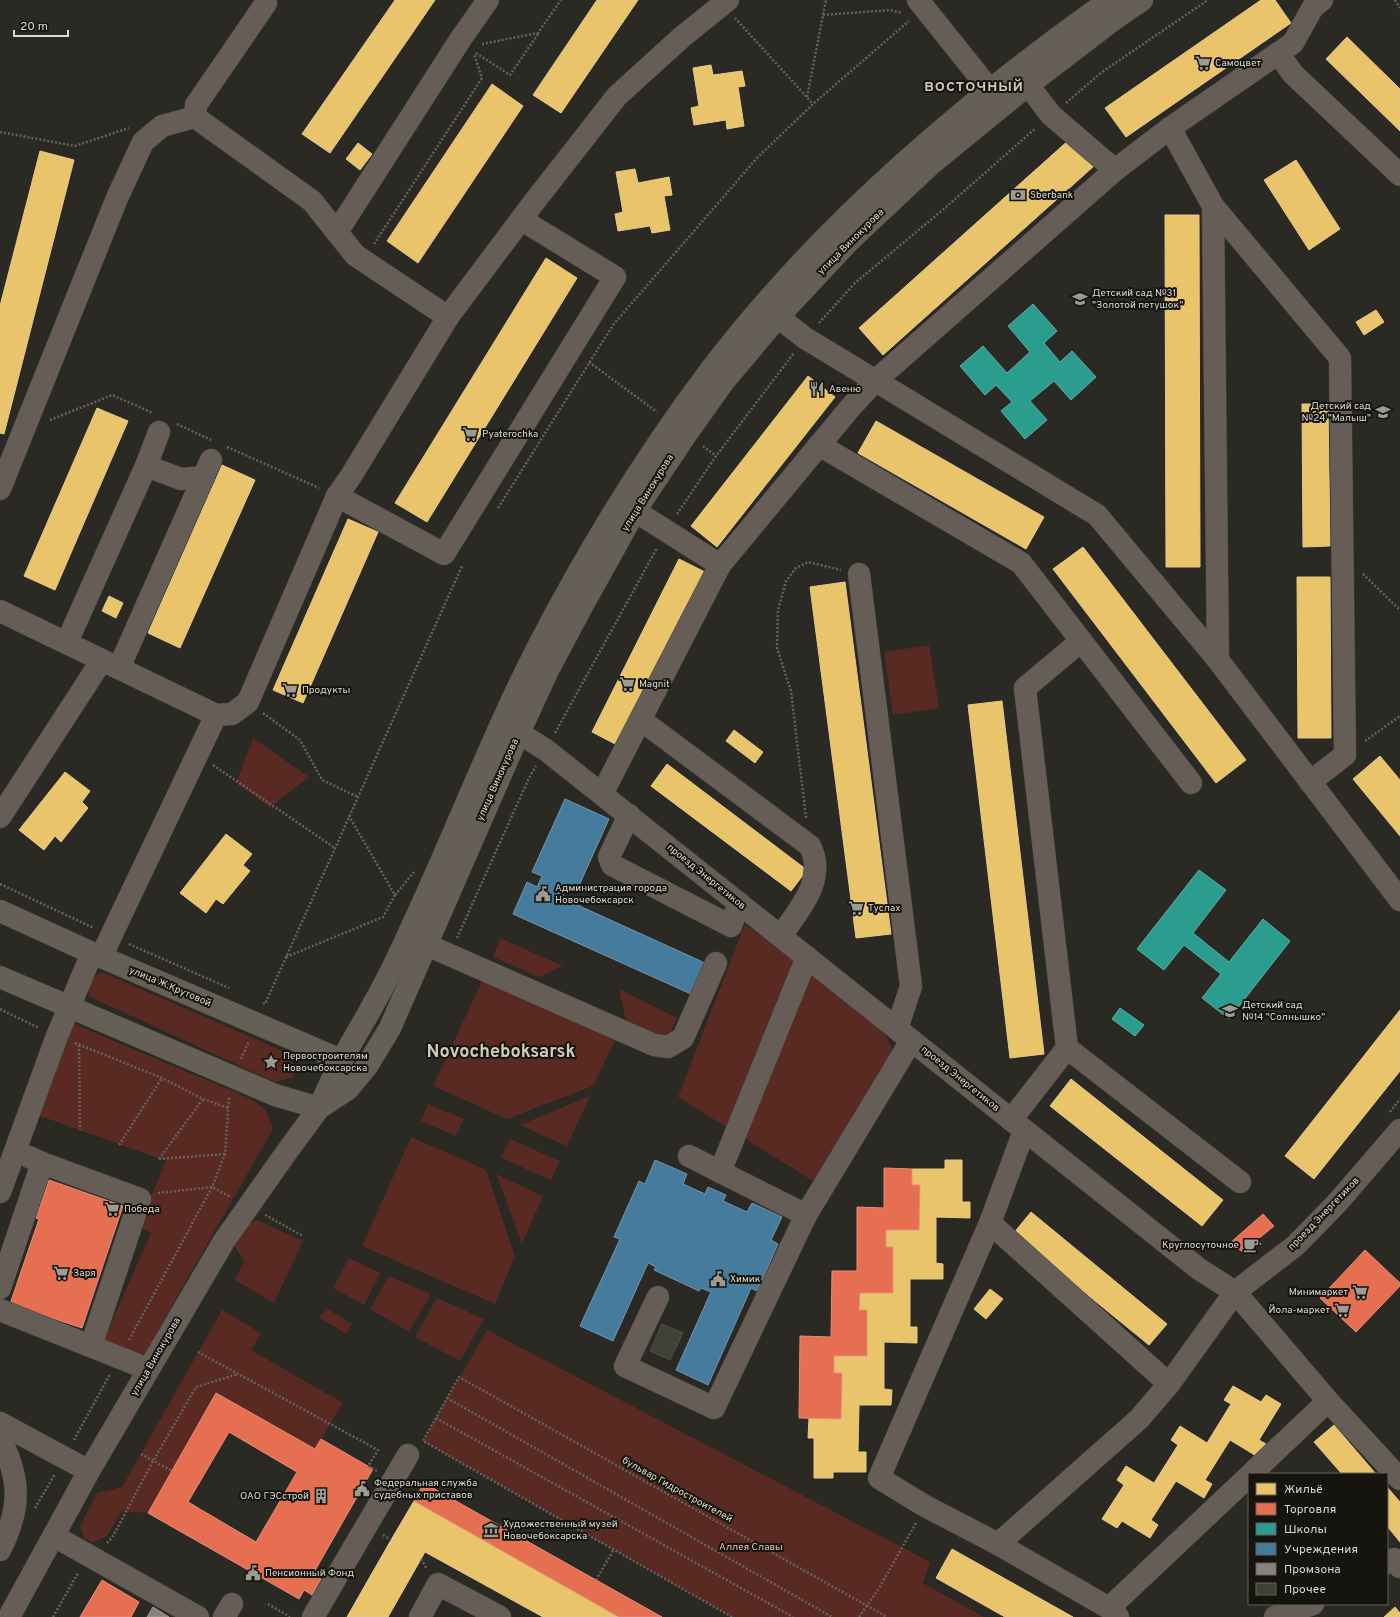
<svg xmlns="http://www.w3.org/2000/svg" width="1400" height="1617" viewBox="0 0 1400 1617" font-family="Overpass,sans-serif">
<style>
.green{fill:#582a21}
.homes{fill:#e9c46a;stroke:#e5ca89}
.shops{fill:#e76f51;stroke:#e38f78;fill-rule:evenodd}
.schools{fill:#2a9d8f;stroke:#5fafa3}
.public{fill:#457b9d;stroke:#7297ad}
.industry{fill:#8a817c;stroke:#a29b96}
.building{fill:#3e4133;stroke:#4f4f4b}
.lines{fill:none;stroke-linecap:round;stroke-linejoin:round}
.minor-casing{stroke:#454441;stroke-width:23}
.major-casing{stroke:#454441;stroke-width:23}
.path{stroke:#67635c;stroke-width:2.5;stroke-dasharray:2 2;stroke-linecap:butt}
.minor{stroke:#665e56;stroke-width:22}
.major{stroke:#665f55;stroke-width:22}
.labels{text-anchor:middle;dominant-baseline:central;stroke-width:4;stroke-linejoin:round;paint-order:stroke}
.poi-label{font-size:10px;fill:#dbd9d2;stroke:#15140e;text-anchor:start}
.street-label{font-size:10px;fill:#dbd9d2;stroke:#15140e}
.park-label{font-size:10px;fill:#f3c3b9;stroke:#15140e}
.district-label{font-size:14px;font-weight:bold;letter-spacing:1px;fill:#cfcbbd;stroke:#15140e}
.town-label{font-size:18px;font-weight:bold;fill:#cfcbbd;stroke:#15140e}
</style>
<rect width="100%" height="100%" fill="#2a2924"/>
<g class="green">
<path d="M929 645 939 708 893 715 884 652Z"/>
<path d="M253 738 309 777 270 807 236 783Z"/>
<path d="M745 924 882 1027 894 1053 826 1165 813 1181 678 1097Z"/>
<path d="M500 938 563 966 539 977 493 957Z"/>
<path d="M104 973 287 1053 296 1068 292 1078 275 1082 90 997 88 987 97 974Z"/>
<path d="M484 977 617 1037 593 1086 507 1119 433 1086Z"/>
<path d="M619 989 677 1018 670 1033 662 1038 626 1021Z"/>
<path d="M74 1024 249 1098 266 1110 273 1129 142 1358 103 1342 151 1233 136 1227 152 1194 166 1161 35 1114 66 1028Z"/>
<path d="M590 1096 567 1146 520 1125Z"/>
<path d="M428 1104 464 1119 456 1136 421 1121Z"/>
<path d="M411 1137 486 1170 515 1256 495 1304 362 1246Z"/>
<path d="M510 1139 560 1161 551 1180 501 1158Z"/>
<path d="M496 1174 543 1196 522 1244Z"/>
<path d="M257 1220 303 1241 274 1303 235 1280 244 1261 231 1240 239 1228Z"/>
<path d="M349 1258 380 1273 364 1305 333 1288Z"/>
<path d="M389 1276 431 1294 409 1332 370 1309Z"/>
<path d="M437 1298 484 1319 460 1361 415 1337Z"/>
<path d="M326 1308 352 1324 346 1334 320 1318Z"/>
<path d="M222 1310 261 1333 251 1350 343 1403 315 1449 216 1393 148 1513 122 1511 107 1536 92 1543 84 1538 80 1526 97 1493 122 1487Z"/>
<path d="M487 1330 930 1562 923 1583 984 1617H732L423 1441Z"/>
</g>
<g class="homes">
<path d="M395 0H435L330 153 302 134Z"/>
<path d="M597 0H638L561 113 533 95Z"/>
<path d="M1261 0H1275L1291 23 1126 137 1105 108Z"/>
<path d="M1347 37 1400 89V131L1326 59Z"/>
<path d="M711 65 713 75 742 71 745 86 738 87 744 126 727 129 726 120 694 125 691 108 699 106 693 68Z"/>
<path d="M492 84 523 106 418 263 387 241Z"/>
<path d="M1070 139 1094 166 883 355 859 328Z"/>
<path d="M358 143 372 154 360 170 346 159Z"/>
<path d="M40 151 74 160 4 434 0 433V306Z"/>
<path d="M1296 160 1340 229 1309 250 1264 180Z"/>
<path d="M635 169 638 183 669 177 672 195 664 196 670 230 652 233 650 226 618 231 615 214 623 212 616 172Z"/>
<path d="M1165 215H1199L1200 567H1166Z"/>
<path d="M546 258 577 278 427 522 395 503Z"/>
<path d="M1376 310 1384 322 1364 335 1356 322Z"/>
<path d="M808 376 835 397 717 547 691 526Z"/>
<path d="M1302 404H1328L1330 546 1303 547Z"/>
<path d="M97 408 128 421 55 590 24 576Z"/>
<path d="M876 421 1044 517 1026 549 858 453Z"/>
<path d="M222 465 255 480 180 648 148 633Z"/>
<path d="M348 519 378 532 303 703 273 690Z"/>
<path d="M1083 547 1246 760 1216 783 1053 569Z"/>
<path d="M679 559 709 574 621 747 592 732Z"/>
<path d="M1297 577H1330L1331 738H1298Z"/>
<path d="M845 582 891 934 856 938 810 587Z"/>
<path d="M109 596 123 603 116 618 102 611Z"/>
<path d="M1002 701 1044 1054 1010 1058 968 705Z"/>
<path d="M734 730 763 752 755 763 726 741Z"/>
<path d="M1380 756 1400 780V836L1353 779Z"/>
<path d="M667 764 807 870 791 891 651 786Z"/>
<path d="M65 772 90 791 82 802 88 808 61 842 55 836 44 850 19 830Z"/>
<path d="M226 834 252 854 243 865 250 871 223 904 216 899 206 913 180 893Z"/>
<path d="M1400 1010V1071L1314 1179 1285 1156Z"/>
<path d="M1071 1079 1223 1200 1202 1226 1050 1106Z"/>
<path d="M945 1160H962V1202H970V1218L936 1217V1263L943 1264V1279H910V1327H917V1343L884 1342V1389L892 1390 891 1405H859L858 1452H866V1472H833V1478H814V1438H808L809 1418 841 1419 842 1373H834V1356H867V1310H859L860 1293H893V1247H886V1230H919L920 1185H912V1169H945Z"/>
<path d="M1031 1212 1167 1324 1149 1345 1013 1234Z"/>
<path d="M990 1289 1003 1299 986 1319 974 1309Z"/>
<path d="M1233 1386 1261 1402 1266 1395 1281 1404 1259 1440 1266 1444 1258 1457 1230 1440 1205 1480 1212 1484 1204 1498 1176 1481 1151 1520 1158 1525 1150 1538 1122 1521 1117 1528 1102 1519 1124 1485 1117 1480 1126 1466 1154 1483 1178 1445 1171 1440 1180 1426 1207 1443 1231 1404 1224 1400Z"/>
<path d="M1334 1425 1376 1474H1342L1314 1442Z"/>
<path d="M1387 1487 1400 1502V1542L1387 1526Z"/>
<path d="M414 1501 586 1598 619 1617H543L425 1552 421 1559 391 1540Z"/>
<path d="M391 1540 421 1559 388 1617H347Z"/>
<path d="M952 1549 1073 1617H1005L936 1578Z"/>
<path d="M1395 1607 1400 1613V1617H1384Z"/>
</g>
<g class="shops">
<path d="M884 1168 912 1169V1185H920L919 1230H886V1247H893V1293H860L859 1310H867V1356H834V1373H842L841 1419 799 1418 800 1336 831 1337 832 1271H857V1207L884 1208Z"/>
<path d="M49 1180 123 1206 82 1328 10 1304 39 1219 36 1218Z"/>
<path d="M1263 1214 1274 1226 1257 1240 1261 1244 1243 1252 1230 1243Z"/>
<path d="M1365 1250 1400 1283V1286L1356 1332 1320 1298Z"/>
<path d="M216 1393 315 1449 321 1439 373 1469 313 1574 321 1579 312 1595 304 1590 299 1599 148 1513ZM229 1432 297 1472 256 1542 188 1502Z"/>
<path d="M424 1483 596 1580 662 1617H619L414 1501Z"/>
<path d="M102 1580 139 1602 131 1617H80Z"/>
</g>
<g class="schools">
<path d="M1033 304 1057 331 1044 343 1060 362 1072 351 1096 377 1071 400 1054 381 1030 401 1047 420 1025 439 1001 411 1012 402 996 385 985 395 960 366 983 346 1007 373 1030 352 1008 326Z"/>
<path d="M1199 870 1226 890 1193 933 1229 962 1263 919 1290 941 1229 1019 1202 998 1221 974 1184 945 1164 970 1137 949Z"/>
<path d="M1120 1008 1144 1025 1135 1036 1112 1019Z"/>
</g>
<g class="public">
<path d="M565 799 609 819 577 890 567 886 562 898 705 963 691 994 513 914 527 882 537 887 542 876 532 872Z"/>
<path d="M655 1160 687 1174 683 1184 705 1194 708 1187 726 1195 723 1201 747 1212 752 1203 782 1217 771 1240 778 1244 757 1291 751 1288 708 1385 676 1370 711 1292 701 1288 699 1291 654 1270 656 1267 648 1263 613 1341 580 1326 620 1239 614 1237 639 1181 645 1184Z"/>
</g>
<path class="industry" d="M153 1607 169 1617H147Z"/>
<path class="building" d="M662 1324 683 1333 670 1360 650 1351Z"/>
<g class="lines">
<g class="minor-casing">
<g id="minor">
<path d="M918 0 990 90"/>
<path d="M1278 53 1293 74 1400 175"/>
<path d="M1028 85 1051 115 1115 170"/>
<path d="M195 117 196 105 266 3"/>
<path d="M1170 128 1213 206 1218 660"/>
<path d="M1213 206 1340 358 1345 755 1310 782"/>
<path d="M337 232 460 40 488 0"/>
<path d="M778 317 805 338 1097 515 1218 660 1400 900"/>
<path d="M819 445 1021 563 1191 783"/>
<path d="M146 466 181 479 204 477"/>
<path d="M0 489 117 198 143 142 162 126 195 117 312 201 355 255 448 317"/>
<path d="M337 496 444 554 615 277 522 220"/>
<path d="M635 511 720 565"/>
<path d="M859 574 911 986 897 1029"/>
<path d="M0 611 216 715"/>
<path d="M67 642 146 466 159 432"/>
<path d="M119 668 211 460"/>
<path d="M641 720 810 846C827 880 799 909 781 936"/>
<path d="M519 733 546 750 1199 1269 1235 1292 1328 1401 1400 1479"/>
<path d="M602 794 720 565 850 408 875 381 1115 170 1170 128 1293 43 1313 7 1322 0"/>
<path d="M629 815 609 857 612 865 731 926 739 903"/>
<path d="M0 817 102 660"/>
<path d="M427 945 654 1045 668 1047 683 1038 716 963"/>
<path d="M101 957 216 715 232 714 248 702 337 496 351 476 448 317 531 206 617 96 682 37 728 0"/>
<path d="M1067 1048 1240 1182"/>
<path d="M1011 1120 1067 1048 1025 688 1081 641"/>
<path d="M1024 1131 990 1223 879 1478 925 1506 998 1544 1109 1608 1118 1617"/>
<path d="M689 1156 806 1215"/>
<path d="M42 1163 140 1199 91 1346"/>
<path d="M720 1172 807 957"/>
<path d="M0 1192 57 1036 92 953"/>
<path d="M990 1223 1169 1384"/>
<path d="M0 1288 42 1163 29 1157"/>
<path d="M658 1297 625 1366 714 1408 806 1215 911 1041"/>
<path d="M0 1310 148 1369"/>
<path d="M0 1423 89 1471"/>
<path d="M0 1438C21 1480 21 1508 0 1550"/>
<path d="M1251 1474 1328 1401"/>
<path d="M54 1536 198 1617"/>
<path d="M998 1544 1139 1419 1169 1384 1235 1292 1296 1245 1337 1203 1400 1130"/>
<path d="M1387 1563 1394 1559 1400 1567"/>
<path d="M1109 1608 1249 1476"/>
<path d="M9 1617 89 1471 224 1241 286 1153 319 1108"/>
<path d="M224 1617 232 1604"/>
<path d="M313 1617 408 1455"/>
<path d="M420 1617 438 1584 500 1617"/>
<path d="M1275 1617 1313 1604"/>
</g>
</g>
<g class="major-casing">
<g id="major">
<path d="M0 911 92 953 341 1060"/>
<path d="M0 977 275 1095 319 1108"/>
<path d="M319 1108 348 1089 367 1066 390 1028 519 733 548 670 581 608 635 511 687 433 724 381 778 317 849 241 931 164 1028 85 1113 20 1142 0"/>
<path d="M319 1108C327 1091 334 1074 343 1058 353 1039 364 1022 374 1003 389 977 402 949 414 922 457 830 493 734 540 643 589 549 645 457 709 372 819 227 961 105 1110 0"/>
</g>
</g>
<g class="path">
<path d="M1395 0 1400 8"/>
<path d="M823 15 890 10 902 13"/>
<path d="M735 18 813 104"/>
<path d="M482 44 538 33 561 0"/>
<path d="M476 53 510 75 538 34"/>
<path d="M807 97 826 0"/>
<path d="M1066 103 1102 72 1208 0"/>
<path d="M0 132 75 146 129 128"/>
<path d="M374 244 482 78 474 54"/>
<path d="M819 323 855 283 945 208 1036 128"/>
<path d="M589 362 657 412"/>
<path d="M50 420 112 395 153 413"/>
<path d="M177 424 211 440"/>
<path d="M703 446 716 456"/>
<path d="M227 447 319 488"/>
<path d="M498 508 613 325 757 158 813 104 909 21"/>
<path d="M677 514 716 456 794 353"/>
<path d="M1363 574 1400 610"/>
<path d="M263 713 300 740 322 780 358 797"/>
<path d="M555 733 657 548"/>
<path d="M1365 741 1400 716"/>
<path d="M213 765 335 848"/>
<path d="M806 818 791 691 777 648 778 610 786 581 796 568 808 562 841 570"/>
<path d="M0 884 94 928"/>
<path d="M395 895 414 872"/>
<path d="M457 938 529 778 536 766"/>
<path d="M129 944 229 988"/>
<path d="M286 957 383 917 395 895 349 816"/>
<path d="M263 1003 265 1004 462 566"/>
<path d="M0 1009 39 1028"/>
<path d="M75 1043 162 1078 203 1099 228 1108"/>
<path d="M79 1045 80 1130"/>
<path d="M241 1059 249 1041"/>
<path d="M1390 1112 1400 1099"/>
<path d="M119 1145 162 1078"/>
<path d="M159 1159 203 1099"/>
<path d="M159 1159 225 1154"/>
<path d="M158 1193 212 1187 231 1197"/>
<path d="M265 1215 303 1236"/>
<path d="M129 1340 212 1187 225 1154 229 1097"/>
<path d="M198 1352 378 1450 368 1466 377 1471"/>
<path d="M447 1398 832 1617"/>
<path d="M436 1418 793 1617"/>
<path d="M74 1440 110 1374"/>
<path d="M141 1454 172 1471"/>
<path d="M35 1508 55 1474"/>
<path d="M383 1535 391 1540"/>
<path d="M107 1543 112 1538 153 1461 196 1387 238 1374"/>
<path d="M421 1559 427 1569"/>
<path d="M596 1580 614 1549"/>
<path d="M268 1604 290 1617"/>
<path d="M53 1617 78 1573"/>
<path d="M732 1617 423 1441 459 1377 887 1617"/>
<path d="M859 1617 878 1590 916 1523"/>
</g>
<use href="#minor" class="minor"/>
<use href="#major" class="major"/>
</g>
<defs>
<g id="supermarket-bare" transform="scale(1.2)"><path d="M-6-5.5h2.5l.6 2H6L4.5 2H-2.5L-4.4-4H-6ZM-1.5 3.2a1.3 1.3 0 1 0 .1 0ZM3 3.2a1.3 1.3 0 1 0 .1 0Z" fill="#9d9b95" stroke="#15140e" stroke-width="2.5" paint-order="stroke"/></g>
<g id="bank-bare" transform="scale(1.2)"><path d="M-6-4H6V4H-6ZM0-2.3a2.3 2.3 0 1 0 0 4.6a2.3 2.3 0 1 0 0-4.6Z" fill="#9d9b95" stroke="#15140e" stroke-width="2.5" paint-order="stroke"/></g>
<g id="school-bare" transform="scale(1.2)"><path d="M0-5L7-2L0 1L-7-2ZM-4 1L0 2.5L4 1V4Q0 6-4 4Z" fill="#9d9b95" stroke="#15140e" stroke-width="2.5" paint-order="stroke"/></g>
<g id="restaurant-bare" transform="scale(1.2)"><path d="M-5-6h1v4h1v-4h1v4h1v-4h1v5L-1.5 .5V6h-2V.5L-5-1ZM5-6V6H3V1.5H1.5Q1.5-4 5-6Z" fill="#9d9b95" stroke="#15140e" stroke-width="2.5" paint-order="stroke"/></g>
<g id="civic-bare" transform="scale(1.2)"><path d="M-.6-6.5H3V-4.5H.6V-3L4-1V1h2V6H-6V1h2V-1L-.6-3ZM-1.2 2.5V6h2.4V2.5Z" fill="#9d9b95" stroke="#15140e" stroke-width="2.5" paint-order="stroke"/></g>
<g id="sight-bare" transform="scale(1.2)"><path d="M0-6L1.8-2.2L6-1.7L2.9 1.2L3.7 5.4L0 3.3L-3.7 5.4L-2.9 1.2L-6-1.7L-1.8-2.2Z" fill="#9d9b95" stroke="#15140e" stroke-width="2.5" paint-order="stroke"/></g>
<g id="cafe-bare" transform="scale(1.2)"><path d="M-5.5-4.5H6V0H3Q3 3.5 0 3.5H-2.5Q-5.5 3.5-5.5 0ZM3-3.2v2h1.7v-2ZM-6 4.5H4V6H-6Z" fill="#9d9b95" stroke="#15140e" stroke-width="2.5" paint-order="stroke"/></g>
<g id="building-bare" transform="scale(1.2)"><path d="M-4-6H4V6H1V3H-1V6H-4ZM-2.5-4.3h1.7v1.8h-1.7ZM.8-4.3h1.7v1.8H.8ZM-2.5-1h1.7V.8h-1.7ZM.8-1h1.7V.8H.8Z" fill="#9d9b95" stroke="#15140e" stroke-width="2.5" paint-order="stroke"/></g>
<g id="museum-bare" transform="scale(1.2)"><path d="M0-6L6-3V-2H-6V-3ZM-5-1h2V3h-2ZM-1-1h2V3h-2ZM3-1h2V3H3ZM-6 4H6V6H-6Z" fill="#9d9b95" stroke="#15140e" stroke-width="2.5" paint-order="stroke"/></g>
</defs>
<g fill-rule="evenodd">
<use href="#supermarket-bare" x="1203" y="63"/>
<use href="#bank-bare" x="1018" y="195"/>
<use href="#school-bare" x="1080" y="299"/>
<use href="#restaurant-bare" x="817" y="389"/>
<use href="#school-bare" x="1383" y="412"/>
<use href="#supermarket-bare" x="470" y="434"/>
<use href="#supermarket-bare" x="627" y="684"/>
<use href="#supermarket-bare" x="290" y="690"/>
<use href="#civic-bare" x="543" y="894"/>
<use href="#supermarket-bare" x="856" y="908"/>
<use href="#school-bare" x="1230" y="1011"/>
<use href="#sight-bare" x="271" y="1062"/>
<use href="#supermarket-bare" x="112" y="1209"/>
<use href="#cafe-bare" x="1251" y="1245"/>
<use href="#supermarket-bare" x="61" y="1273"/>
<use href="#civic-bare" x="718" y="1279"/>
<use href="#supermarket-bare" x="1360" y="1292"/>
<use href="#supermarket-bare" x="1342" y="1310"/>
<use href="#civic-bare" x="362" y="1489"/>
<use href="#building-bare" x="321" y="1496"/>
<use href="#museum-bare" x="491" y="1530"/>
<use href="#civic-bare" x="253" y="1573"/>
</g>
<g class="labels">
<g class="poi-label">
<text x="1215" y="63">Самоцвет</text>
<text x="1030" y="195">Sberbank</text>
<text x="1092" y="293">Детский сад №31<tspan x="1092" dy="12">"Золотой петушок"</tspan></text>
<text x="829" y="389">Авеню</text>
<text x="1371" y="406" text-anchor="end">Детский сад<tspan x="1371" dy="12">№24 "Малыш"</tspan></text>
<text x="482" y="434">Pyaterochka</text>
<text x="639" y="684">Magnit</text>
<text x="302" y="690">Продукты</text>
<text x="555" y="888">Администрация города<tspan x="555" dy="12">Новочебоксарск</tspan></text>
<text x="868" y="908">Туслах</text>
<text x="1242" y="1005">Детский сад<tspan x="1242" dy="12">№14 "Солнышко"</tspan></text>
<text x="283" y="1056">Первостроителям<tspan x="283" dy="12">Новочебоксарска</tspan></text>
<text x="124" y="1209">Победа</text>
<text x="1239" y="1245" text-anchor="end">Круглосуточное</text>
<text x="73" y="1273">Заря</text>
<text x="730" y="1279">Химик</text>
<text x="1348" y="1292" text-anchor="end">Минимаркет</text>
<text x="1330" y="1310" text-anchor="end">Йола-маркет</text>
<text x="374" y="1483">Федеральная служба<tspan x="374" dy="12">судебных приставов</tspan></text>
<text x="309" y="1496" text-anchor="end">ОАО ГЭСстрой</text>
<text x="503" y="1524">Художественный музей<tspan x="503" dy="12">Новочебоксарска</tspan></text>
<text x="265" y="1573">Пенсионный Фонд</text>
</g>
<g class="street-label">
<text transform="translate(851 242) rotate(-45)">улица Винокурова</text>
<text transform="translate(648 493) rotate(-58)">улица Винокурова</text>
<text transform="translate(498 780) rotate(-66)">улица Винокурова</text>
<text transform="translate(706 877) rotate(39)">проезд Энергетиков</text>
<text transform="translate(170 987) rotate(23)">улица Ж.Крутовой</text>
<text transform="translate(960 1079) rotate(39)">проезд Энергетиков</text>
<text transform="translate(1324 1214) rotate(-46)">проезд Энергетиков</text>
<text transform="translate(156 1357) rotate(-60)">улица Винокурова</text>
<text transform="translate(677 1490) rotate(29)">бульвар Гидростроителей</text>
</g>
<g class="park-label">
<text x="751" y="1547">Аллея Славы</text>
</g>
<g class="district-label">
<text x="974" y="87">ВОСТОЧНЫЙ</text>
</g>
<g class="town-label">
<text x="501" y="1052">Novocheboksarsk</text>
</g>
</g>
<rect x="1248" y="1473" width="140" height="132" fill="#15140e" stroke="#64635c"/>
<rect x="1256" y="1483" width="20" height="12" fill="#e9c46a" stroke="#64635c"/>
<text x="1284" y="1493" font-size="12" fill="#dbd9d2">Жильё</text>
<rect x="1256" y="1503" width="20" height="12" fill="#e76f51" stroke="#64635c"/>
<text x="1284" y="1513" font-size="12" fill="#dbd9d2">Торговля</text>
<rect x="1256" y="1523" width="20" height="12" fill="#2a9d8f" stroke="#64635c"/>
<text x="1284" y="1533" font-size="12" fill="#dbd9d2">Школы</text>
<rect x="1256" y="1543" width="20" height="12" fill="#457b9d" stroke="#64635c"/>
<text x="1284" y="1553" font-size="12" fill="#dbd9d2">Учреждения</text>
<rect x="1256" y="1563" width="20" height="12" fill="#8a817c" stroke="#64635c"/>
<text x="1284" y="1573" font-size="12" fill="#dbd9d2">Промзона</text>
<rect x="1256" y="1583" width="20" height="12" fill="#3e4133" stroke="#64635c"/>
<text x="1284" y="1593" font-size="12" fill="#dbd9d2">Прочее</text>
<path d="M14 30v6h54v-6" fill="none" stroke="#dbd9d2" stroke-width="2"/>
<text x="20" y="30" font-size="12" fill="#dbd9d2" stroke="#15140e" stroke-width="3" paint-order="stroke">20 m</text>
</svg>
